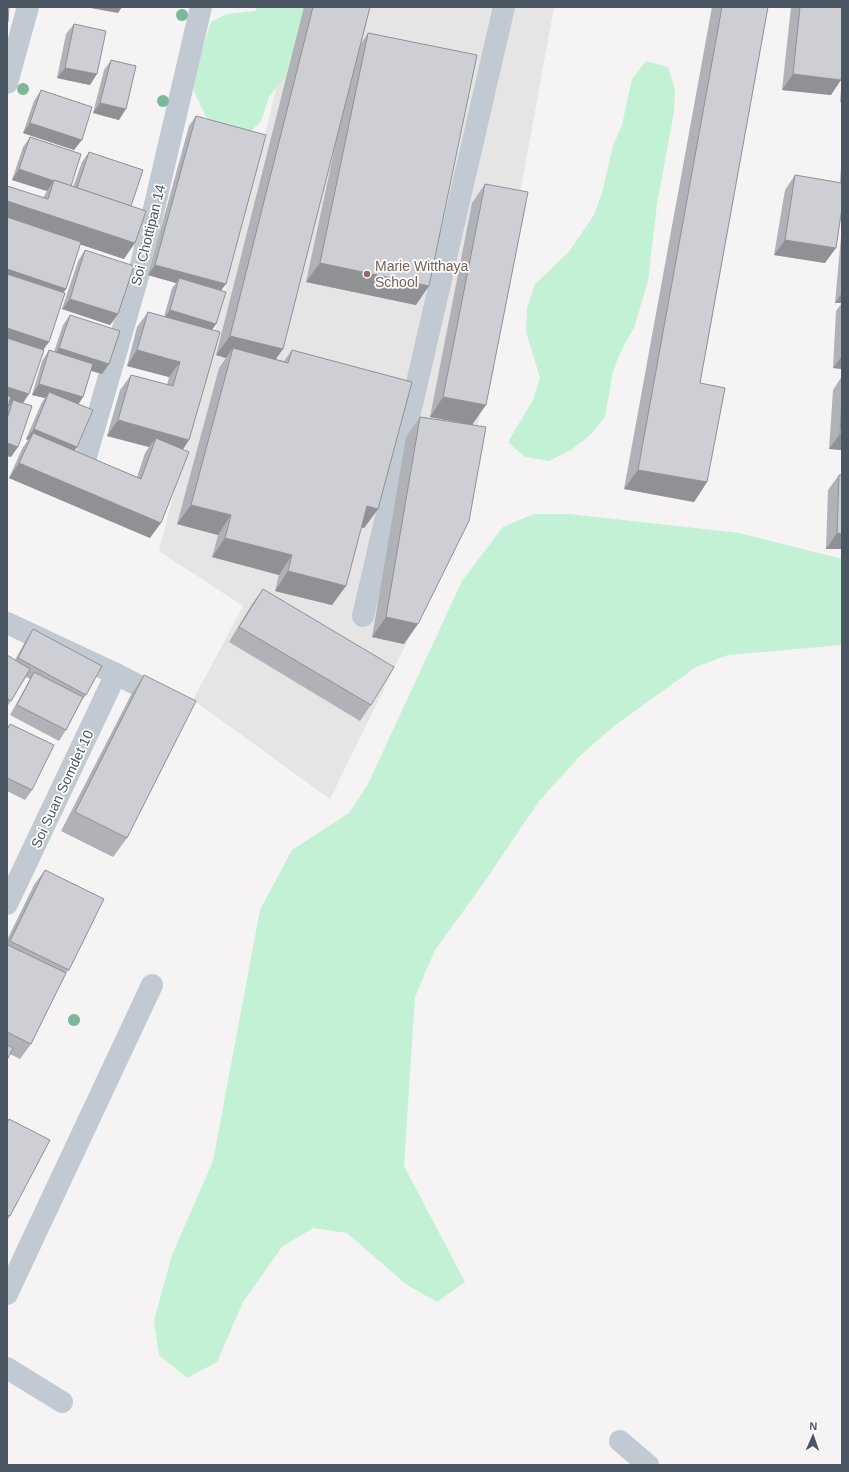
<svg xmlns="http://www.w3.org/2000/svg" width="849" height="1472" viewBox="0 0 849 1472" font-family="Arial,sans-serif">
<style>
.education{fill:#e6e4e5}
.green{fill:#c3f1d5}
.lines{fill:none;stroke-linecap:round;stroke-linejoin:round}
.minor{stroke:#c1cad2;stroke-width:22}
.tree{fill:#7bb799}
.wall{fill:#b0b2b7}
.shaded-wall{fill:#909195}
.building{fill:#cdcfd5;stroke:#909195}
.education-dot{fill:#8d6e63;stroke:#fff;stroke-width:1.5}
.labels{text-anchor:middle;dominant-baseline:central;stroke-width:3.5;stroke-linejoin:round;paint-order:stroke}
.street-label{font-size:14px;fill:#4a5661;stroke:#fff}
.education-label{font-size:14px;fill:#785e54;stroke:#fff;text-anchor:start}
</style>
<rect width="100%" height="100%" fill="#f5f3f3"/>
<path class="education" d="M297 7H554L457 540 330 799 193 700 243 606 159 551Z"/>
<g class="green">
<path d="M258 7H311L303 53 269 97 261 121 251 131H225L206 117 193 89 197 66 211 22 227 14 255 11Z"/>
<path d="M646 61 668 67 675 89 674 112 657 204 648 281 634 328 622 349 613 371 605 417 590 435 571 450 549 461 525 457 508 442 533 400 540 378 526 332 527 308 535 284 568 253 594 215 602 193 613 146 622 125 632 79Z"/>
<path d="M534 514H569L739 533 842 559V645L728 655 696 667 614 726 581 755 539 801 485 881 435 950 415 997 404 1166 465 1282 437 1302 407 1285 347 1233 313 1228 282 1247 243 1302 217 1362 187 1378 159 1355 154 1321 172 1255 213 1161 260 910 292 850 349 813 368 784 462 581 503 527Z"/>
</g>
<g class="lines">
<g class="minor">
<path d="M7 83 28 7"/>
<path d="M85 460 139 273 201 7"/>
<path d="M363 616 504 7"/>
<path d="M7 623 116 674 165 699"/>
<path d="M7 904 116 674"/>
<path d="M7 1294 152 985"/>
<path d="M7 1368 62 1402"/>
<path d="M620 1441 648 1465"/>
</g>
</g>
<g class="tree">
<circle cx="182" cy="15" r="6"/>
<circle cx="23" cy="89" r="6"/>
<circle cx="163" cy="101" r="6"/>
<circle cx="74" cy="1020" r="6"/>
</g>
<g class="wall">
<path d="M304 7H370L361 44 368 33 416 305 306 282 336 142 276 359 284 361 292 350 378 509 364 528 361 527 332 605 275 591 279 575 212 557 218 535 177 524 219 368 226 358 216 355Z"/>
<path d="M712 7H768L700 383 707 482 694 502 624 489Z"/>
<path d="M791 7H842L831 95 782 90Z"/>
<path d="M74 24 90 85 57 78 66 34Z"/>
<path d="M111 60 119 120 93 113 104 70Z"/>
<path d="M842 76V102H840Z"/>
<path d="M41 90 74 150 23 133 34 101Z"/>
<path d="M196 116 226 284 221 290 216 324 212 330 183 449 150 538 9 478 22 449 28 440 26 439 42 402 45 398 32 395 42 361 49 350 54 352 63 325 70 315 109 364 102 374 91 371 83 397 78 404 77 447 74 451 137 477 145 453 149 447 107 436 120 390 131 375 167 385 169 377 127 366 137 327 148 312 164 317 172 288 176 283 148 275 189 126Z"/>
<path d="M30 137 71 186 73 187 82 162 89 152 131 206 124 259 80 244 66 289 63 292 43 350 23 403 11 457 7 456V186L43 198 47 191 12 180 23 147Z"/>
<path d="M842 152V208L825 263 774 255 785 190 795 175 840 183Z"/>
<path d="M485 184 473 425 404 644 372 637 406 437 420 417 467 424 430 417 472 203Z"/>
<path d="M842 226V369L833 368 836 311 842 303H835Z"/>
<path d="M85 250 118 314 110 325 62 309 78 261Z"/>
<path d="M842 376V450L829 449 833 390Z"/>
<path d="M839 475H842V549H826L828 490Z"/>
<path d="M263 589 371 705 360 721 229 642 252 604Z"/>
<path d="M33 629 86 695 82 700 66 730 59 741 10 715 30 679 26 677 7 707V655L15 660 26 640Z"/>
<path d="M144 675 127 838 113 857 61 831 131 695Z"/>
<path d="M10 724 32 790 25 800 7 791V728Z"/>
<path d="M45 870 69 970 65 974 31 1044 20 1059 10 1054 7 1060V940L34 885Z"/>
<path d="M9 1119 10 1216 7 1221V1122Z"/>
</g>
<g class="shaded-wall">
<path d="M85 7H122L118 13Z"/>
<path d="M65 68 97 74 90 85 57 78Z"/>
<path d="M793 74 841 80 831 95 782 90Z"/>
<path d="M100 103 126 109 119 120 93 113Z"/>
<path d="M30 123 82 140 74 150 23 133Z"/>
<path d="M19 169 54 181 47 191 12 180Z"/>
<path d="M7 201 135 243 124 259 7 220Z"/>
<path d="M785 240 836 248 825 263 774 255Z"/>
<path d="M320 263 429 286 416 305 306 282Z"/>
<path d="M155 265 226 284 218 294 179 278 176 283 148 275Z"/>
<path d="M7 269 66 289 55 304 7 288Z"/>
<path d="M842 293V303H835Z"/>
<path d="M70 299 118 314 110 325 62 309Z"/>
<path d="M170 310 216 324 209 334 163 320Z"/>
<path d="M7 328 49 342 38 357 7 347Z"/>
<path d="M230 336 283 349 269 369 233 348 226 358 216 355Z"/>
<path d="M59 348 109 364 102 374 52 358Z"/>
<path d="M137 350 180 362 169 377 127 366Z"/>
<path d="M842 356V369L833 368Z"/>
<path d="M39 384 83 397 76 408 49 392 45 398 32 395Z"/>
<path d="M7 387 29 394 19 409 13 400 9 406 7 405Z"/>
<path d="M443 397 486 405 472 425 430 417Z"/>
<path d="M118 420 189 440 179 456 156 438 149 447 107 436Z"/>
<path d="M34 429 77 447 70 458 33 433 28 440 26 439Z"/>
<path d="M840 434H842V450L829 449Z"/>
<path d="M7 443 18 447 11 457 7 456Z"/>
<path d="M19 463 161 523 150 538 9 478Z"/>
<path d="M638 470 707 482 694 502 624 489Z"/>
<path d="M191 505 231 515 218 535 177 524Z"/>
<path d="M367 506 378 509 364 528 354 525Z"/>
<path d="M837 533 842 534V549H826Z"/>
<path d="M225 538 292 555 279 575 212 557Z"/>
<path d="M288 571 346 586 332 605 275 591Z"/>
<path d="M386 617 418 624 404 644 372 637Z"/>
</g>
<g class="building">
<path d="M7 7H9L8 22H7Z"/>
<path d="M313 7H370L283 349 230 336Z"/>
<path d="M722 7H768L700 383 725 388 707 482 638 470Z"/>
<path d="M800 7H842V74L841 80 793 74Z"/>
<path d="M74 24 106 31 97 74 65 68Z"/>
<path d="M368 33 477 55 429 286 320 263Z"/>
<path d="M111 60 136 66 126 109 100 103Z"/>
<path d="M41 90 92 107 82 140 30 123Z"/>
<path d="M196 116 266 135 226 284 155 265Z"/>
<path d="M30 137 81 154 71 186 54 180V181L19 169Z"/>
<path d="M89 152 143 170 131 206 77 188Z"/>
<path d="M795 175 842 183V208L836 248 785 240Z"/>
<path d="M54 180 146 211 135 243 7 201V186L48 199Z"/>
<path d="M485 184 528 192 486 405 443 397Z"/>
<path d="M7 217 81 242 66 289 7 269Z"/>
<path d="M85 250 134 266 118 314 70 299Z"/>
<path d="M7 274 65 293 49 342 7 328Z"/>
<path d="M179 278 226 292 216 324 170 310Z"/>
<path d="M148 312 220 332 189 440 118 420 131 375 173 386 180 362 137 350Z"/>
<path d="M70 315 120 331 109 364 59 348Z"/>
<path d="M7 338 44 350 29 394 7 387Z"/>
<path d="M233 348 288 363 292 350 412 382 378 509 367 506 346 586 288 571 292 555 225 538 231 515 191 505Z"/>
<path d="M49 350 93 364 83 397 39 384Z"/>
<path d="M49 392 93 410 77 447 34 429Z"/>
<path d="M7 395 11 397 7 410Z"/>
<path d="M842 398V434H840Z"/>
<path d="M13 400 32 406 18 447 7 443V419Z"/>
<path d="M420 417 486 427 469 521 418 624 386 617Z"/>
<path d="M33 433 141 479 156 438 189 452 161 523 19 463Z"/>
<path d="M839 475H842V534L837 533Z"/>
<path d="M263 589 394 667 371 705 239 627Z"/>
<path d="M33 629 102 666 86 695 18 658Z"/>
<path d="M7 655 30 669 11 701 7 698Z"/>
<path d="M34 672 83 697 66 730 17 705Z"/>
<path d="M144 675 196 701 127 838 75 812Z"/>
<path d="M10 724 54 745 32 790 7 778V730Z"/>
<path d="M45 870 104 899 69 970 10 941Z"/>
<path d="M8 945 66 973 31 1044 7 1032V948Z"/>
<path d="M7 1045 13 1048 7 1060Z"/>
<path d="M9 1119 50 1140 10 1216 7 1215V1123Z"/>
</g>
<circle class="education-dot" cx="367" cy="274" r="4"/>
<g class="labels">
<g class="street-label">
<text transform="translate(148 235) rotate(-76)">Soi Chottipan 14</text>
<text transform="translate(62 789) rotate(-65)">Soi Suan Somdet 10</text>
</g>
<g class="education-label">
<text x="375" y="266">Marie Witthaya<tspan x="375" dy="16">School</tspan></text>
</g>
</g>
<rect width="849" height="1472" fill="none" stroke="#4a5661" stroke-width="16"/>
<g transform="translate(813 1436) rotate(2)" stroke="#ffffff" stroke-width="3" paint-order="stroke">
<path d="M0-3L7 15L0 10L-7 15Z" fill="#4a5661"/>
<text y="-6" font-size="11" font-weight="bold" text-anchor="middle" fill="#4a5661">N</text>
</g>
</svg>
